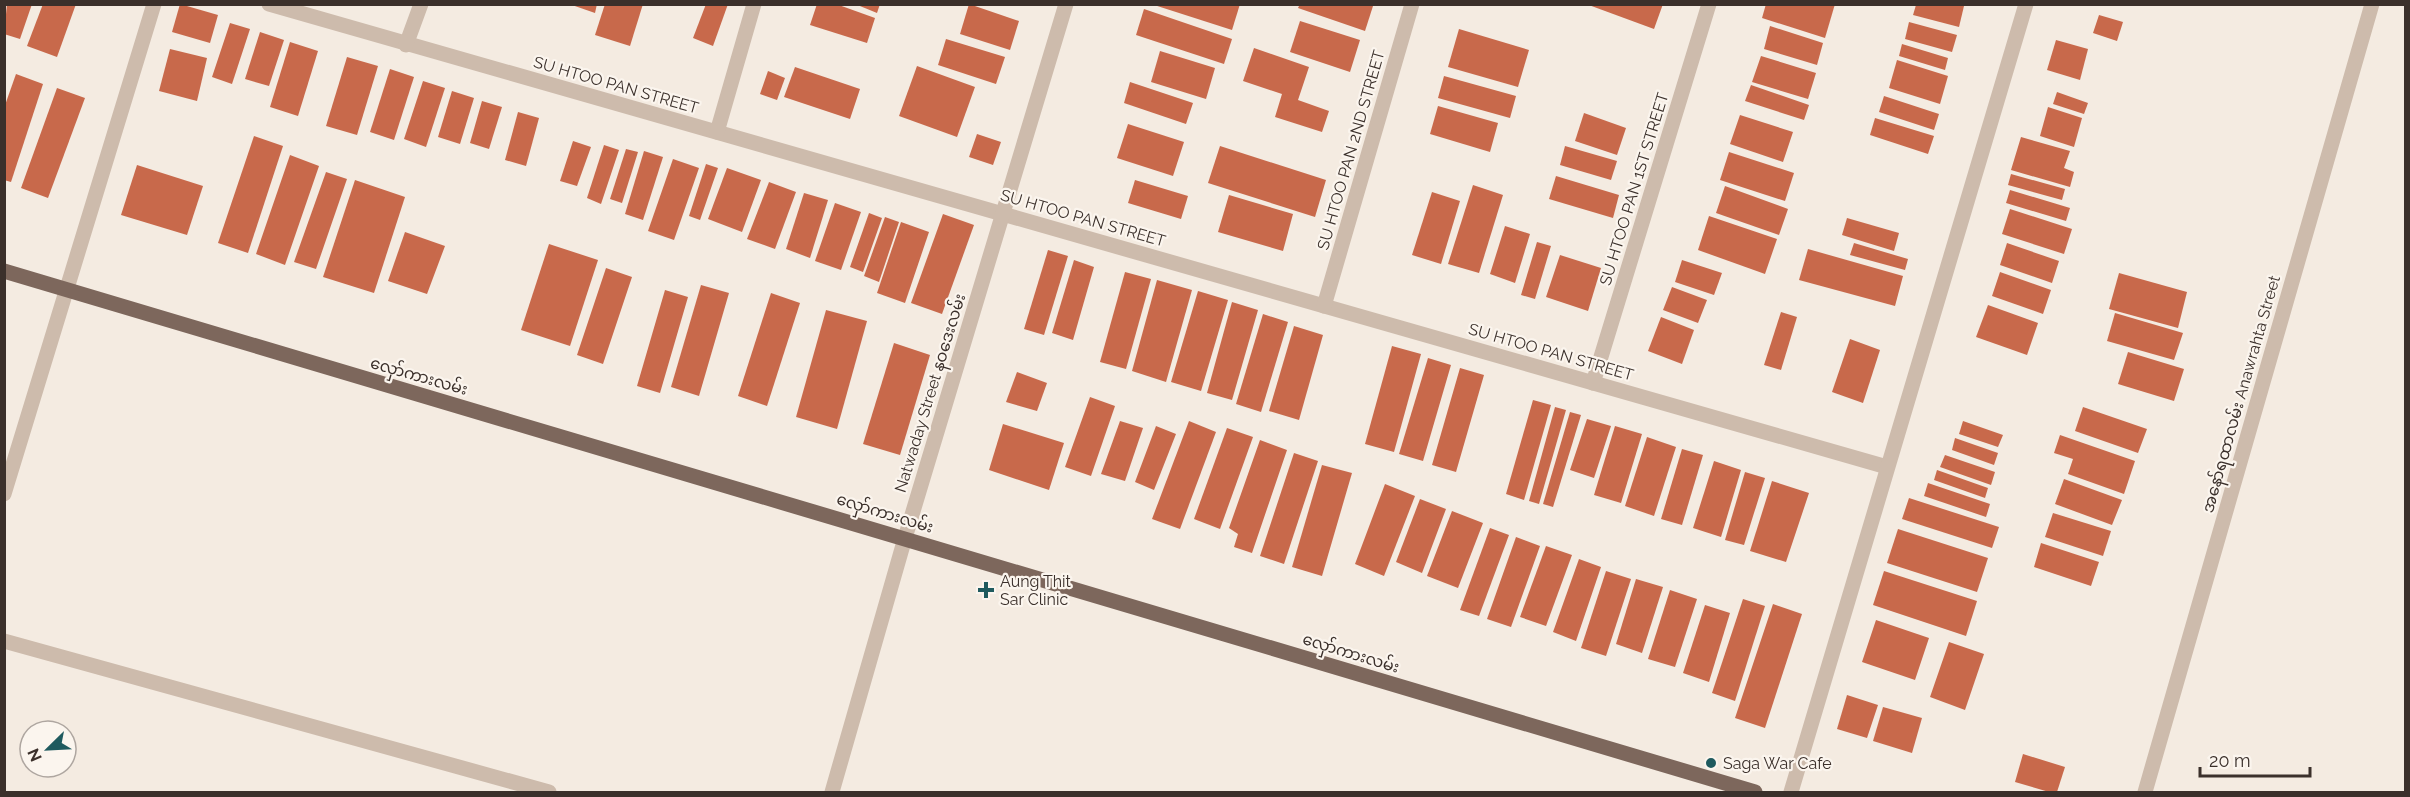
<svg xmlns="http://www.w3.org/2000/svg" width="2410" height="797" viewBox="0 0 2410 797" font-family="Raleway,'Noto Sans Myanmar',sans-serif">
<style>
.building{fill:#c8694b}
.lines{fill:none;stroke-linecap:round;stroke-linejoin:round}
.minor{stroke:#cdbbac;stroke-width:15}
.major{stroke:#7d675c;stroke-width:15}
.poi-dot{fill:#1f5a5e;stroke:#fbf5ee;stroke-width:2}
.labels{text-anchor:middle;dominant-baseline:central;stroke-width:4.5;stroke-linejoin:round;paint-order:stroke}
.street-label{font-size:16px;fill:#3b302b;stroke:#fbf5ee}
.poi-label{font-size:16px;fill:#3b302b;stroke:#fbf5ee;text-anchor:start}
</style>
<rect width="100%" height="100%" fill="#f4ebe1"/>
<g class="building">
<path d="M7 4H32L20 39 4 34Z"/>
<path d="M43 4H76L57 57 27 46Z"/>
<path d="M180 4 218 15 210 43 172 32Z"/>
<path d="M569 4H597L595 13Z"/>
<path d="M605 4H643L630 46 595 35Z"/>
<path d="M706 4H728L713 46 693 38Z"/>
<path d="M817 4H836L875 18 867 43 810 25Z"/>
<path d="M855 4H880L877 13Z"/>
<path d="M969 4 1019 21 1010 50 960 34Z"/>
<path d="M1151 4H1240L1232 30Z"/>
<path d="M1300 4H1369L1373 6 1365 31 1298 8Z"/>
<path d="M1586 4H1663L1654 29Z"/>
<path d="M1766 4H1835L1825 38 1762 18Z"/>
<path d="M1916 5 1964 6 1959 27 1913 15Z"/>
<path d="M1144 9 1232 39 1224 64 1136 35Z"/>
<path d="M2099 15 2123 22 2117 41 2093 33Z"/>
<path d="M1300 21 1360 40 1350 72 1290 52Z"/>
<path d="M1909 22 1957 35 1952 52 1905 39Z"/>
<path d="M230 23 250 29 232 84 212 77Z"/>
<path d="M1770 26 1823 43 1817 65 1764 49Z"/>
<path d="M1459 29 1529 50 1518 87 1448 67Z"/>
<path d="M260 32 284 40 269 86 245 79Z"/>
<path d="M946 39 1005 57 996 84 938 65Z"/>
<path d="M2056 40 2088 49 2080 80 2047 70Z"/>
<path d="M290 42 318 51 298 116 270 107Z"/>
<path d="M1902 44 1948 58 1945 70 1899 56Z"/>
<path d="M1254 48 1309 67 1298 100 1329 111 1322 132 1275 117 1282 94 1243 81Z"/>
<path d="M170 49 207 58 197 101 159 91Z"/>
<path d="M1160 51 1215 68 1206 99 1151 82Z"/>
<path d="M1761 56 1816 73 1808 99 1752 82Z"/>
<path d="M347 57 378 66 357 135 326 126Z"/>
<path d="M1897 60 1948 76 1940 104 1889 88Z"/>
<path d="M917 66 975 87 957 137 899 116Z"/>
<path d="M795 67 860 89 850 119 784 97Z"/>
<path d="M390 69 414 77 394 140 370 132Z"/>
<path d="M768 71 785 78 777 100 760 94Z"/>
<path d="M16 74 43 84 11 182 4 180V108Z"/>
<path d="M1444 76 1516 96 1510 118 1438 98Z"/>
<path d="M423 81 445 88 426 147 404 139Z"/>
<path d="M1130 82 1193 103 1186 124 1124 103Z"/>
<path d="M1751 85 1809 105 1804 120 1745 101Z"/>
<path d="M57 88 85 98 48 198 21 188Z"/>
<path d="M452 91 474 98 460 144 438 137Z"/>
<path d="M2057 92 2088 103 2084 114 2053 104Z"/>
<path d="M1884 96 1939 114 1934 130 1879 112Z"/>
<path d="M482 101 502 107 489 149 470 143Z"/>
<path d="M1438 106 1498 123 1490 152 1430 134Z"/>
<path d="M2048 107 2082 118 2074 147 2040 136Z"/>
<path d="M518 112 539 118 526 166 505 160Z"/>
<path d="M1584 113 1626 128 1617 155 1575 141Z"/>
<path d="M1740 115 1793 132 1783 162 1730 144Z"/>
<path d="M1875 118 1934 136 1928 154 1870 135Z"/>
<path d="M1128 124 1184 142 1173 176 1117 158Z"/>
<path d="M977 134 1001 142 993 165 969 157Z"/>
<path d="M254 136 283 146 248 253 218 243Z"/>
<path d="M2021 137 2070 151 2064 168 2074 172 2070 187 2011 170Z"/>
<path d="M573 141 591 147 577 186 560 181Z"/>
<path d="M604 145 619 150 601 204 587 198Z"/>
<path d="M1220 146 1326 180 1315 217 1208 183Z"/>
<path d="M1565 146 1617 161 1611 180 1560 165Z"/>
<path d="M626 149 638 152 622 203 610 199Z"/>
<path d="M644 151 663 157 643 220 625 214Z"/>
<path d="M1729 152 1794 173 1785 201 1720 180Z"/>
<path d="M290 155 319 166 285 265 256 254Z"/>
<path d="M673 159 699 168 674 240 648 231Z"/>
<path d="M706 164 718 168 700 220 689 216Z"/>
<path d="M137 165 203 186 187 235 121 215Z"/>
<path d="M727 168 761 180 742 232 708 219Z"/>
<path d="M326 172 347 179 316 269 294 262Z"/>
<path d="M2011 174 2065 189 2062 200 2008 185Z"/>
<path d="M1556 176 1619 195 1613 218 1549 199Z"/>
<path d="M355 180 405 197 374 293 323 277Z"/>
<path d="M1135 180 1188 196 1181 219 1128 203Z"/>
<path d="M769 182 796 192 775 249 747 239Z"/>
<path d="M1473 185 1503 195 1479 273 1448 264Z"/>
<path d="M1725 186 1788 209 1779 235 1716 213Z"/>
<path d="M2010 190 2070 208 2066 221 2006 203Z"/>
<path d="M1432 192 1460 201 1441 264 1412 255Z"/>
<path d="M804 193 828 200 810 258 786 249Z"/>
<path d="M1229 195 1293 214 1283 251 1218 232Z"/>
<path d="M835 203 861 212 841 270 815 261Z"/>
<path d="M2010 209 2072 229 2064 254 2002 234Z"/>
<path d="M869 213 882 218 863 272 850 267Z"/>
<path d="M943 214 974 225 942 314 911 303Z"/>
<path d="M1709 216 1777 239 1765 274 1698 250Z"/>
<path d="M885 217 899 222 879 282 864 276Z"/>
<path d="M1847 218 1899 233 1894 251 1842 235Z"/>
<path d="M901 222 929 232 905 303 877 293Z"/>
<path d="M1505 226 1530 234 1515 283 1490 274Z"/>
<path d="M405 232 445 246 427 294 388 281Z"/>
<path d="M1537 242 1551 246 1535 299 1521 295Z"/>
<path d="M1854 243 1908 259 1905 270 1850 255Z"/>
<path d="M2007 243 2059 261 2052 283 2000 265Z"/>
<path d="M549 244 598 260 570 346 521 330Z"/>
<path d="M1808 249 1903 276 1895 306 1799 280Z"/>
<path d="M1048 250 1068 256 1044 335 1024 329Z"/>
<path d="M1560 255 1601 268 1588 311 1546 297Z"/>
<path d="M1074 260 1094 267 1073 340 1052 333Z"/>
<path d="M1682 260 1722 273 1714 295 1675 282Z"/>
<path d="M606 268 632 277 603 364 577 355Z"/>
<path d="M1125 272 1151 279 1126 369 1100 362Z"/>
<path d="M2000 272 2051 290 2043 314 1992 296Z"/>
<path d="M2119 273 2187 292 2178 328 2109 309Z"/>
<path d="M1157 280 1192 290 1166 382 1132 371Z"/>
<path d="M701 285 729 293 699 396 671 387Z"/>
<path d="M1672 287 1707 300 1698 323 1663 310Z"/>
<path d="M665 290 688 297 660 393 637 386Z"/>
<path d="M1198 291 1228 300 1201 391 1171 382Z"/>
<path d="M771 293 800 303 767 406 738 396Z"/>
<path d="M1232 302 1258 310 1232 400 1207 393Z"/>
<path d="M1988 305 2038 323 2027 355 1976 337Z"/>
<path d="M826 310 867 321 837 429 796 417Z"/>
<path d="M1781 312 1797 317 1781 370 1764 365Z"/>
<path d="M2115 313 2183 333 2174 360 2107 341Z"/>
<path d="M1263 314 1288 322 1261 412 1236 404Z"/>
<path d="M1661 317 1694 330 1682 364 1648 351Z"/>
<path d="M1294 326 1323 335 1299 420 1269 411Z"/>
<path d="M1850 339 1880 350 1863 403 1832 392Z"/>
<path d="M894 343 930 355 900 455 863 444Z"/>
<path d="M1392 346 1421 354 1394 452 1365 444Z"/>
<path d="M2128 352 2184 369 2174 401 2118 384Z"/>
<path d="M1428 358 1451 365 1423 461 1399 454Z"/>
<path d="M1460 368 1484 375 1456 472 1432 465Z"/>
<path d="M1017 372 1047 383 1037 411 1006 402Z"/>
<path d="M1090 397 1115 406 1091 476 1065 467Z"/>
<path d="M1533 400 1551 405 1524 500 1506 494Z"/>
<path d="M1555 407 1566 410 1539 504 1529 501Z"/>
<path d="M2083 407 2147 429 2138 453 2075 431Z"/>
<path d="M1570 412 1581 415 1553 507 1543 504Z"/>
<path d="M1587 419 1611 426 1594 478 1570 470Z"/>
<path d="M1120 421 1143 428 1125 481 1101 474Z"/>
<path d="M1189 421 1216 432 1180 529 1152 519Z"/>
<path d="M1963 421 2003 435 1998 447 1959 434Z"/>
<path d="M1003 424 1064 443 1049 490 989 470Z"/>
<path d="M1156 426 1176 434 1154 490 1135 482Z"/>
<path d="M1615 426 1642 434 1621 503 1594 495Z"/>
<path d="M1227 428 1253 437 1220 529 1194 519Z"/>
<path d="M2060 435 2135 461 2124 494 2068 474 2073 459 2054 453Z"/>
<path d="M1647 437 1676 447 1654 516 1625 506Z"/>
<path d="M1955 438 1998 453 1994 465 1952 450Z"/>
<path d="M1260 440 1287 450 1252 553 1234 547 1238 534 1229 528Z"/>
<path d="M1682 449 1703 455 1682 525 1661 519Z"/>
<path d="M1294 453 1318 461 1284 564 1260 556Z"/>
<path d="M1945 455 1995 472 1991 485 1940 467Z"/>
<path d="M1714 461 1741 470 1721 537 1693 528Z"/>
<path d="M1322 465 1352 473 1322 576 1292 567Z"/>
<path d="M1937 470 1988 488 1985 498 1934 480Z"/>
<path d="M1745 472 1765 478 1744 545 1725 540Z"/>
<path d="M2064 479 2122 500 2112 525 2055 504Z"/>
<path d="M1772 481 1809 493 1786 562 1750 551Z"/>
<path d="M1928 483 1990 504 1986 517 1924 496Z"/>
<path d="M1385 484 1415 496 1384 576 1355 564Z"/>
<path d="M1909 498 1999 527 1992 548 1902 519Z"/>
<path d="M1420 499 1446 509 1422 573 1396 562Z"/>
<path d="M1452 511 1483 523 1458 588 1427 576Z"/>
<path d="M2053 513 2111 531 2103 556 2045 537Z"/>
<path d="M1490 528 1509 535 1479 616 1460 610Z"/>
<path d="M1898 529 1988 558 1977 592 1887 563Z"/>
<path d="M1516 537 1540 546 1511 627 1487 619Z"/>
<path d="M2041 543 2099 562 2091 586 2034 567Z"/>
<path d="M1546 546 1572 555 1546 626 1520 617Z"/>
<path d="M1579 559 1601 567 1576 641 1553 632Z"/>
<path d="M1606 571 1631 579 1606 656 1581 648Z"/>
<path d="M1884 571 1977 601 1966 636 1873 605Z"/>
<path d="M1636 579 1663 587 1642 653 1616 644Z"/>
<path d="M1670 590 1697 599 1675 667 1648 659Z"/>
<path d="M1743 599 1765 606 1735 701 1712 693Z"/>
<path d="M1773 604 1802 614 1765 728 1735 718Z"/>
<path d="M1705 605 1730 613 1709 682 1683 673Z"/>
<path d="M1876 620 1929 638 1915 680 1862 662Z"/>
<path d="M1949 642 1984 654 1965 710 1930 697Z"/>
<path d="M1847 695 1878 705 1867 738 1837 729Z"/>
<path d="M1883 707 1922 718 1912 753 1873 741Z"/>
<path d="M2023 754 2065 767 2057 792H2049L2015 782Z"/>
</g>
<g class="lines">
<g class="minor">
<path d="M269 4 1887 467"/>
<path d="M406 45 421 4"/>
<path d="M717 132 754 4"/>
<path d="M1324 306 1412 4"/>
<path d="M1593 383 1709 4"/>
<path d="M4 494 154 4"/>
<path d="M4 641 549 792"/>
<path d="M832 792 905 538 1066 4"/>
<path d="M1791 792 2026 4"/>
<path d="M2145 792 2372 4"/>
</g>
<path class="major" d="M4 271 1755 792"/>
</g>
<g class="poi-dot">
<path d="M983 581h6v6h6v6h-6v6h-6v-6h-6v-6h6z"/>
<circle cx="1711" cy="763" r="6"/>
</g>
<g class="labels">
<g class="street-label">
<text transform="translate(616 85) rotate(16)">SU HTOO PAN STREET</text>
<text transform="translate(1351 150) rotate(-74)">SU HTOO PAN 2ND STREET</text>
<text transform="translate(1634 189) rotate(-73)">SU HTOO PAN 1ST STREET</text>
<text transform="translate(1083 218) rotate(16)">SU HTOO PAN STREET</text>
<text transform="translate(1551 352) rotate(16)">SU HTOO PAN STREET</text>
<text transform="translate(419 376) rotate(16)">လှော်ကားလမ်း</text>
<text transform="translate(930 393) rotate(-73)">Natwaday Street နဝဒေးလမ်း</text>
<text transform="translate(2241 394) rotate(-74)">အနော်ရထာလမ်း Anawrahta Street</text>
<text transform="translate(885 513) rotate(17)">လှော်ကားလမ်း</text>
<text transform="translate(1351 653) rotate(17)">လှော်ကားလမ်း</text>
</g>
<g class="poi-label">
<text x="1000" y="581">Aung Thit<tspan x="1000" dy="18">Sar Clinic</tspan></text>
<text x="1723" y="763">Saga War Cafe</text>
</g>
</g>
<rect width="2410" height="797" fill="none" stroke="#3b302b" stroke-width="12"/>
<g transform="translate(48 749) rotate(246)"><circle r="28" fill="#fbf5ee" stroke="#aea6a0" stroke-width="1.5"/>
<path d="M0-4.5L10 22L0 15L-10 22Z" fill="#1f5a5e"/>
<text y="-9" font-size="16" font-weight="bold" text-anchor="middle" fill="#3b302b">N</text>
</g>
<path d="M2200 767v9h110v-9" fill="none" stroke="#3b302b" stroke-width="3"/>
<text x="2209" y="767" font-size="18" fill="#3b302b" stroke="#fbf5ee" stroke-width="4.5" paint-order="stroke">20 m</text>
</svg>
